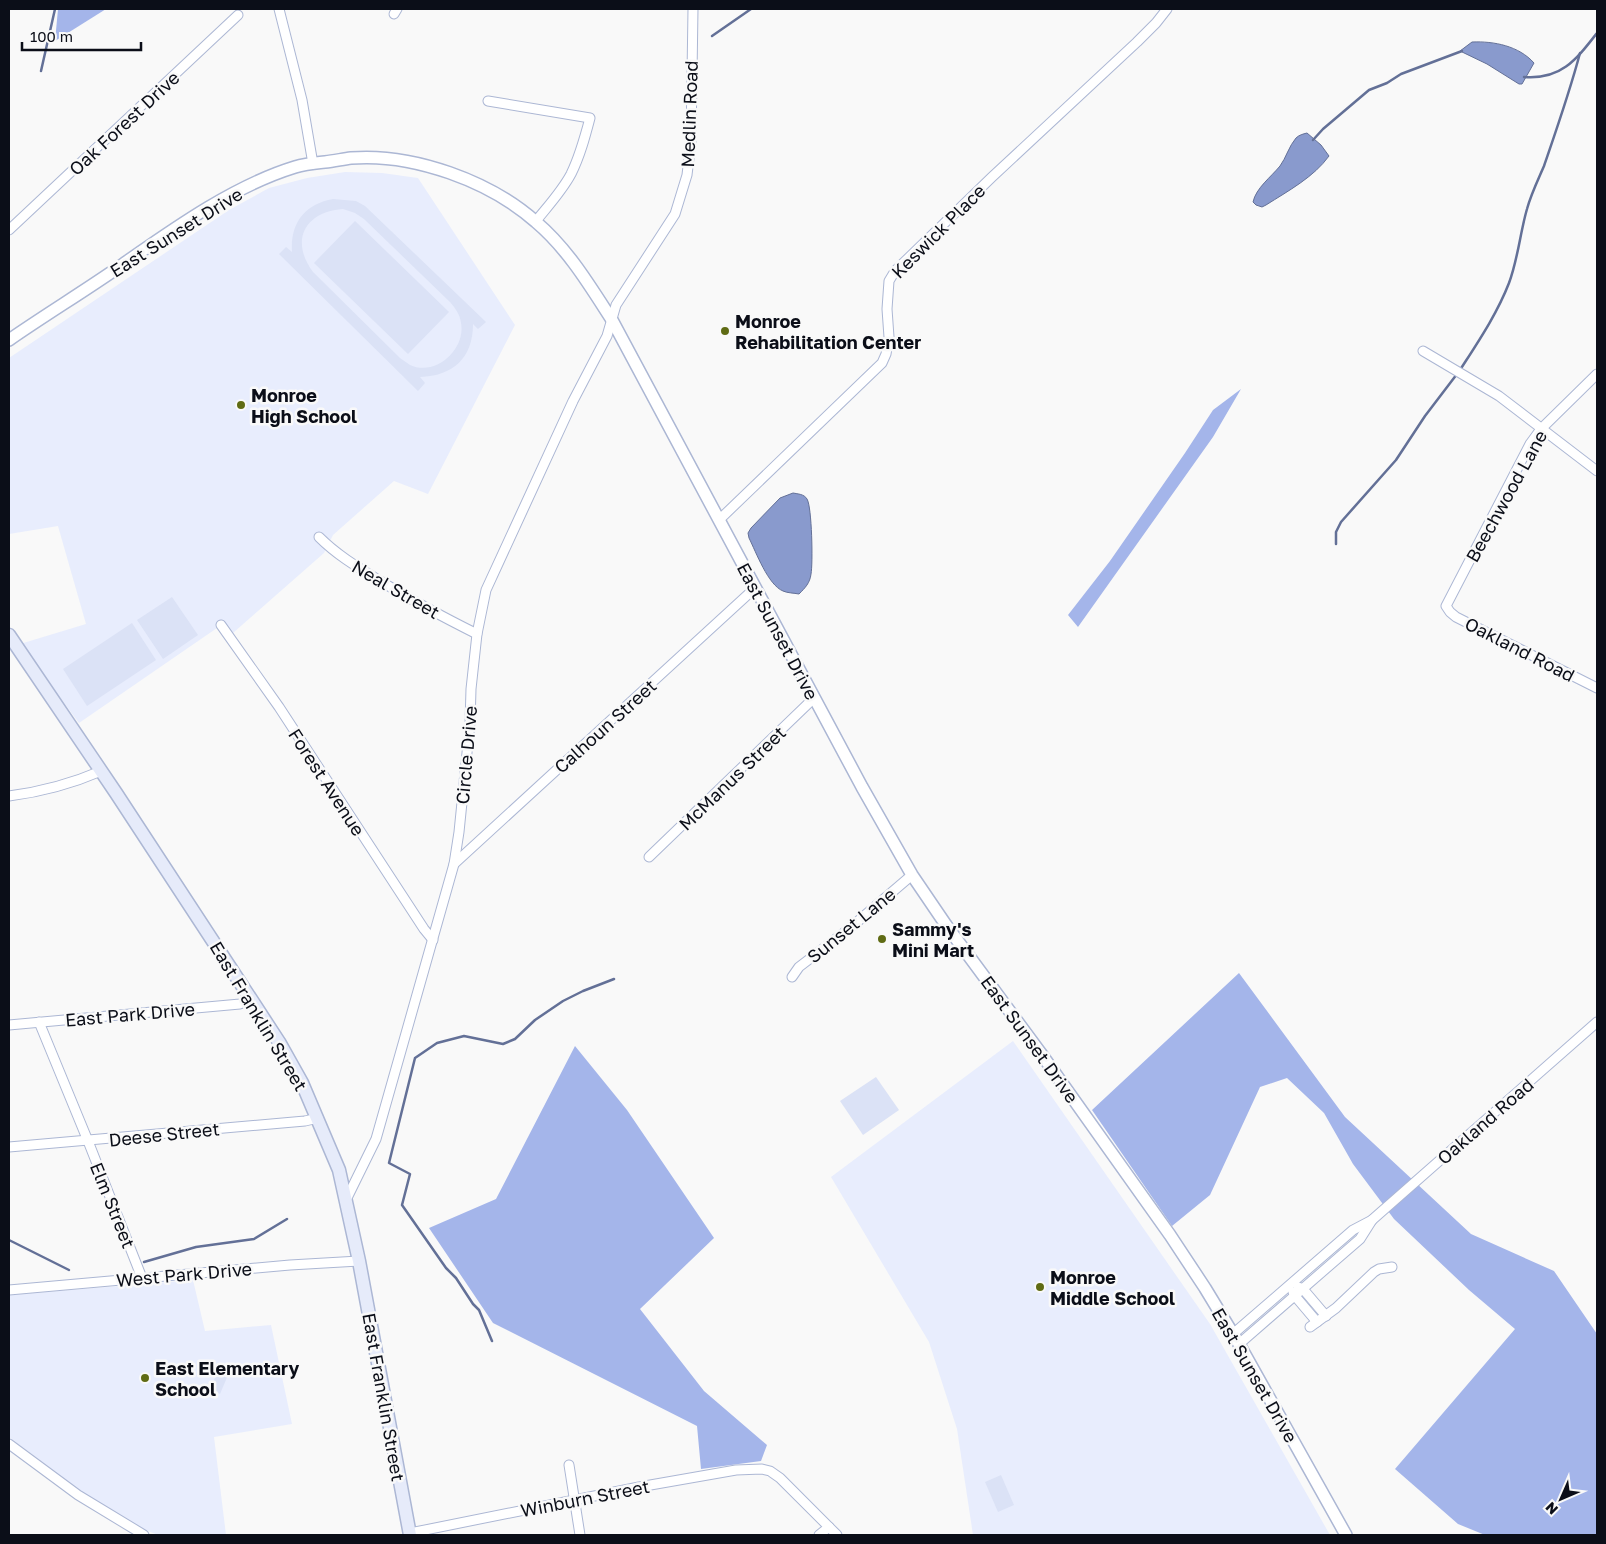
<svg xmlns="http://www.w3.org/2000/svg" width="1606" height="1544" viewBox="0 0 1606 1544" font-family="'Golos Text',sans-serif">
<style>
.built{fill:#e8edfd}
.green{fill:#dbe2f6;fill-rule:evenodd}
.forest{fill:#a4b5ea}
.water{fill:#899acd;stroke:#637097}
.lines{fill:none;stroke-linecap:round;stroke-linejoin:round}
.stream{stroke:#637097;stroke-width:2.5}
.minor-casing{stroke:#acb7d4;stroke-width:11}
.tertiary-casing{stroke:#acb7d4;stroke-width:14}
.secondary-casing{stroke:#acb7d4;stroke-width:15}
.minor{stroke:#fff;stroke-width:9}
.tertiary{stroke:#fff;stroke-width:11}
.secondary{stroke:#e6ebfa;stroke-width:12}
.poi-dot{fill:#5f6b14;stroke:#f9f9f9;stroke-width:2}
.labels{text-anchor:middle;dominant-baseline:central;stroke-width:5;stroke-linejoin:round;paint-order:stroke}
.street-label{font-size:18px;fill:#0b0e18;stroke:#f9f9f9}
.poi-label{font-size:18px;font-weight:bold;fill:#0b0e18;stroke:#f9f9f9;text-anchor:start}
</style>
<rect width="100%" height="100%" fill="#f9f9f9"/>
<g class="built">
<path d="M345 172 382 173 418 178 515 325 428 494 394 481 333 535 324 553 225 640 217 628 79 723 20 644 86 624 58 526 9 534V358L229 210 269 188 307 178Z"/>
<path d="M1013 1041 1210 1324 1330 1535H973L957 1429 929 1342 831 1177Z"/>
<path d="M193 1280 205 1331 271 1325 292 1424 214 1437 226 1535H158L131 1524 89 1497 9 1437V1295Z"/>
</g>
<g class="green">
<path d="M333 199 356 201 365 206 486 322 478 329 473 324C473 358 453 376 420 377L425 383 418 391 279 254 286 247 292 252C290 223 305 204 333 199ZM343 209 355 213 364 219 450 302C455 308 460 314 461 323 466 349 436 377 410 365 407 363 403 360 400 358L313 272C290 241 304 212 343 209Z"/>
<path d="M355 221 449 312 408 354 314 263Z"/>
<path d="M172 597 198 635 163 659 137 620Z"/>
<path d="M132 623 156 660 87 706 63 669Z"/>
<path d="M876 1077 899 1110 863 1135 840 1101Z"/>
<path d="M221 1364 231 1368 220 1394 210 1389Z"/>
<path d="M1001 1475 1014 1505 998 1512 985 1482Z"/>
</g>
<g class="forest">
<path d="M58 9H106L55 41Z"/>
<path d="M1241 389 1213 437 1078 627 1068 615 1110 561 1185 453 1213 410Z"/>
<path d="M1239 973 1345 1117 1471 1234 1554 1271 1597 1334V1535H1485L1458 1524 1395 1469 1515 1329 1469 1290 1394 1219 1353 1164 1324 1113 1287 1078 1260 1087 1210 1195 1172 1226 1092 1110Z"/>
<path d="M575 1046 627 1110 714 1238 640 1309 704 1391 767 1445 761 1461 701 1469 697 1426 493 1323 429 1228 496 1199Z"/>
</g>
<g class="water">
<path d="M1472 42C1494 41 1519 46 1534 63L1522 84H1519L1487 64 1460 51Z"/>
<path d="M1307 133 1321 145 1329 156C1314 177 1288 191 1266 205L1262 207 1256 205 1253 202C1256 188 1271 177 1280 166 1286 158 1289 146 1296 138 1299 135 1303 134 1307 133Z"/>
<path d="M793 493C798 494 804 494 807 499 812 507 813 564 811 574 810 583 805 588 799 594 794 593 787 593 783 591 768 585 756 552 749 538L748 533 751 528 780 498Z"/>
</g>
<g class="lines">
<g class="stream">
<path d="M712 36 751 9"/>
<path d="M41 71 55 9"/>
<path d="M1524 77C1561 80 1576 60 1597 33"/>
<path d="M1313 140 1323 129 1369 90 1387 83 1401 74 1462 51"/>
<path d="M1460 370C1478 342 1497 314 1509 283 1518 259 1520 233 1527 209 1531 194 1538 180 1544 166 1557 128 1570 91 1580 53"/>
<path d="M1336 544V532L1341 522 1396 460 1425 416 1457 374"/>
<path d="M9 1240 69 1270"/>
<path d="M144 1262 196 1247 254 1239 287 1219"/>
<path d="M492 1341 479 1310 473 1304 456 1278 446 1268 402 1205 410 1174 389 1163 415 1058 437 1043 464 1036 503 1044 515 1039 535 1020 563 1001 583 991 614 979"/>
</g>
<g class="minor-casing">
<g id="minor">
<path d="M279 9 302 100 313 164"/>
<path d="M394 14 397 9"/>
<path d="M488 101 590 118C585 137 580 156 571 174 562 191 548 206 536 221"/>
<path d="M9 230 238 15"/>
<path d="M1423 351 1499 396 1597 471"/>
<path d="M1597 374 1541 429 1530 444 1446 606 1450 612 1456 617 1597 688"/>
<path d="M719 520 882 363 886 354 889 337 887 309 889 281 895 271 992 177 1137 42 1156 23 1167 9"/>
<path d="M319 537C338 556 359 568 382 582 413 601 445 618 477 634"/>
<path d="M221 625 279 707 424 929 433 940"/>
<path d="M9 796C40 792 71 784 101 771"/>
<path d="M649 857 814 698"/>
<path d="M454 864 755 588"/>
<path d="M792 977 799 967 850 928 912 875"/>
<path d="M39 1022 88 1141 142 1278"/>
<path d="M9 1025 240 1004 251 999"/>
<path d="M9 1147 305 1121 318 1118"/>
<path d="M346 1200 376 1139 454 864 459 832 470 723 471 689 477 634 486 590 573 401 607 336 616 305 675 214 687 175 691 141 693 9"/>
<path d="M1298 1287 1303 1289 1326 1316"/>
<path d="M9 1290 290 1265 359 1261"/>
<path d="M1293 1292 1295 1296 1317 1322"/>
<path d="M1310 1327 1336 1308 1374 1272 1379 1269 1392 1267"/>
<path d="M1233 1334 1353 1230 1372 1220 1597 1022"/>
<path d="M1239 1344 1360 1239 1372 1220"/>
<path d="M9 1444 78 1495 144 1535"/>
<path d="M569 1465 580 1535"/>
<path d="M410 1533 639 1487 736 1470 762 1469 770 1471 780 1478 837 1535"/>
<path d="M819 1535 829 1527"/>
</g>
</g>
<g class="tertiary-casing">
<path id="tertiary" d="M9 340C45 315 83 292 119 267 172 230 233 186 295 167 305 164 316 163 325 162 334 161 343 159 351 158 413 153 490 181 536 222 568 249 590 286 612 320L862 787 912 875 946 925 1042 1055 1170 1235 1205 1288 1239 1344 1346 1535"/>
</g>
<g class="secondary-casing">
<path id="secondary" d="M9 635 116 793 279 1042 302 1083 339 1170 359 1261 410 1535"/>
</g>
<use href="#minor" class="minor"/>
<use href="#tertiary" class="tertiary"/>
<use href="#secondary" class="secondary"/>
</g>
<g class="poi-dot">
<circle cx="725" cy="331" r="5"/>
<circle cx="241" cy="405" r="5"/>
<circle cx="882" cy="939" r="5"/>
<circle cx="1040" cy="1287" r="5"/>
<circle cx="145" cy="1378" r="5"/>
</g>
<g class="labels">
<g class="street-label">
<text transform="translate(689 114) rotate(-88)">Medlin Road</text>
<text transform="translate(124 123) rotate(-43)">Oak Forest Drive</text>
<text transform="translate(938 231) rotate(-45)">Keswick Place</text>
<text transform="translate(176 232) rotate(-32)">East Sunset Drive</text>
<text transform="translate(1506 496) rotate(-61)">Beechwood Lane</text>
<text transform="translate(396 589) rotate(30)">Neal Street</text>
<text transform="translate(778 631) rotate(62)">East Sunset Drive</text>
<text transform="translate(1520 649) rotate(27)">Oakland Road</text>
<text transform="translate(605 726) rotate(-42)">Calhoun Street</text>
<text transform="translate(466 755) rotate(-85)">Circle Drive</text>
<text transform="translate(732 778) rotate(-44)">McManus Street</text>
<text transform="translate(327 782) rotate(57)">Forest Avenue</text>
<text transform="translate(851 925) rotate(-39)">Sunset Lane</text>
<text transform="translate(130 1014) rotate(-5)">East Park Drive</text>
<text transform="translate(259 1016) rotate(59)">East Franklin Street</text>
<text transform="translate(1030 1039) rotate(54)">East Sunset Drive</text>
<text transform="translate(1485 1121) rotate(-41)">Oakland Road</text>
<text transform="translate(164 1134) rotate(-6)">Deese Street</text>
<text transform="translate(113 1205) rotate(68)">Elm Street</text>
<text transform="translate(184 1274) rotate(-5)">West Park Drive</text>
<text transform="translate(1255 1375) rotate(60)">East Sunset Drive</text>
<text transform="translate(384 1397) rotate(80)">East Franklin Street</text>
<text transform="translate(585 1498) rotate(-11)">Winburn Street</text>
</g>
<g class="poi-label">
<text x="735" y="321">Monroe<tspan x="735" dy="21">Rehabilitation Center</tspan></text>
<text x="251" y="395">Monroe<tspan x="251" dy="21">High School</tspan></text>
<text x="892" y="929">Sammy's<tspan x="892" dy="21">Mini Mart</tspan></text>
<text x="1050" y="1277">Monroe<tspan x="1050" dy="21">Middle School</tspan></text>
<text x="155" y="1368">East Elementary<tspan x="155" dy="21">School</tspan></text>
</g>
</g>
<rect width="1606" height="1544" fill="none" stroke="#0b0e18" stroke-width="20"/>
<g transform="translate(1561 1499) rotate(225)" stroke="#f9f9f9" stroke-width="4" paint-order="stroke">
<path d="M0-4L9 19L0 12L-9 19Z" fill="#0b0e18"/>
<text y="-8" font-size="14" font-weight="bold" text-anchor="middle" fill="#0b0e18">N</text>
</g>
<path d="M22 42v8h119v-8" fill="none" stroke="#0b0e18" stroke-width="2.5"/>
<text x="30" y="42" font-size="15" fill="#0b0e18" stroke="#f9f9f9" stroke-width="4" paint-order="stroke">100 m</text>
</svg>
